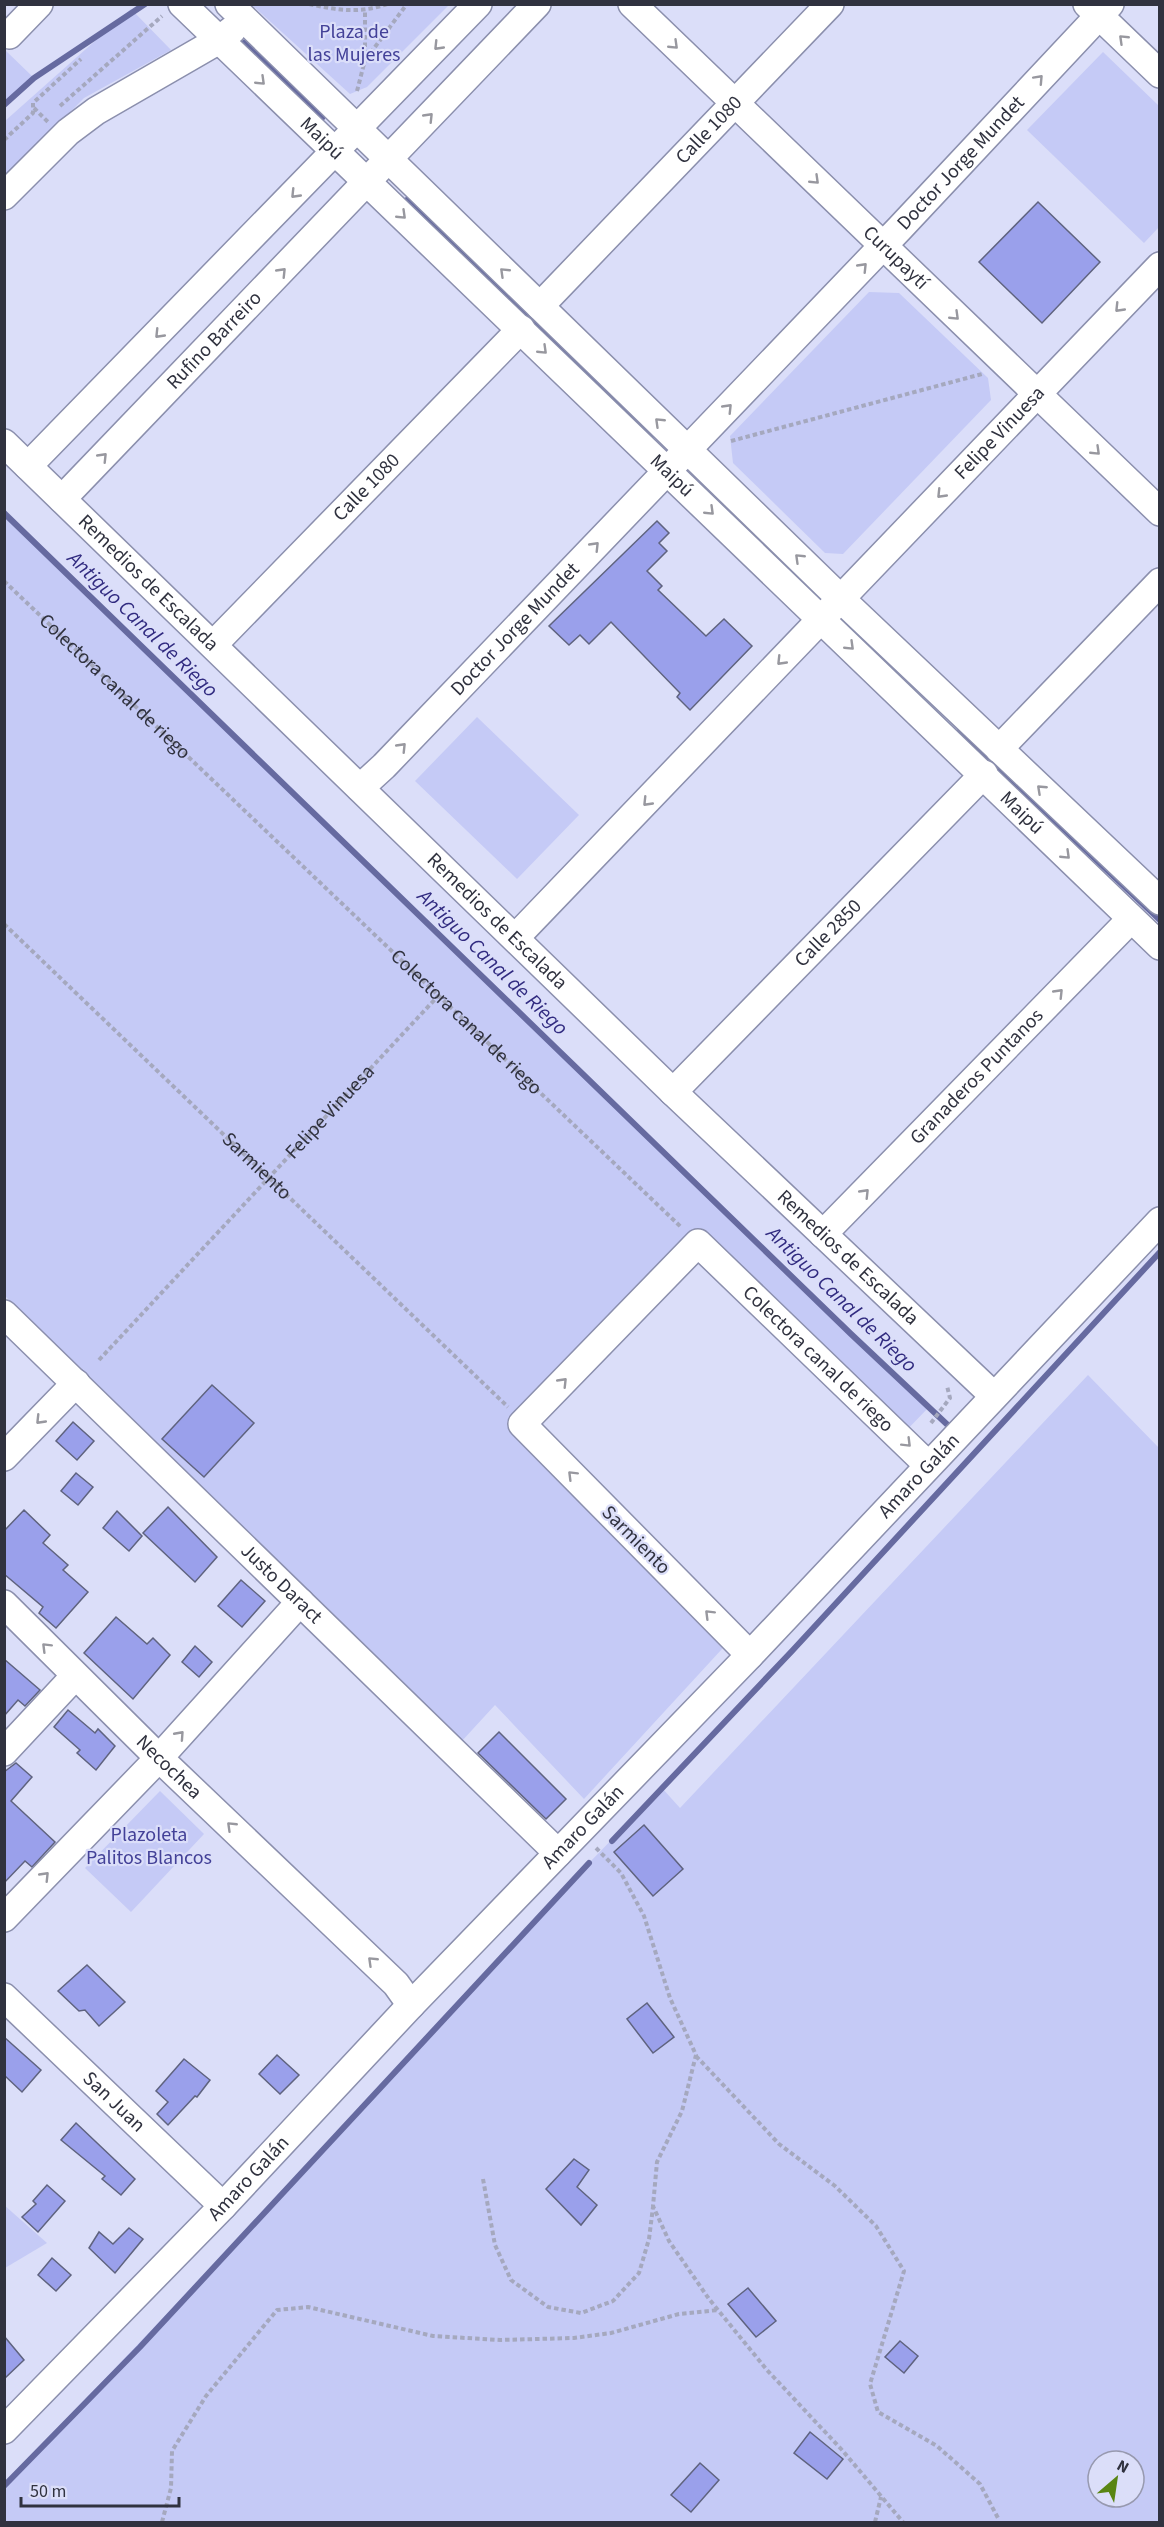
<svg xmlns="http://www.w3.org/2000/svg" width="1164" height="2527" viewBox="0 0 1164 2527" font-family="'Source Sans 3',sans-serif">
<style>
.green{fill:#c5caf6;fill-rule:evenodd}
.lines{fill:none;stroke-linecap:round;stroke-linejoin:round}
.stream{stroke:#666aa0;stroke-width:6}
.building{fill:#9aa0eb;stroke:#5f637f;stroke-width:1.5}
.minor-casing{stroke:#8b8fad;stroke-width:30}
.path{stroke:#a5a8be;stroke-width:4;stroke-dasharray:4.5 3;stroke-linecap:butt}
.minor{stroke:#fff;stroke-width:27}
.oneway{stroke:#98989f}
.labels{text-anchor:middle;dominant-baseline:central;stroke-width:4.5;stroke-linejoin:round;paint-order:stroke}
.park-label{font-size:20px;fill:#434198;stroke:#dbdef9}
.street-label{font-size:20px;fill:#30323f;stroke:#dbdef9}
.water-label{font-size:21px;font-style:italic;fill:#312b80;stroke:#dbdef9}
</style>
<rect width="100%" height="100%" fill="#dbdef9"/>
<g class="green">
<path d="M252 5H449L367 87 350 94Z"/>
<path d="M131 9 171 50 84 98 5 178V121Z"/>
<path d="M5 50 34 78 5 105H4Z"/>
<path d="M1103 52 1159 106V227L1144 243 1027 130Z"/>
<path d="M869 292 899 293 988 378 991 400 843 554 825 553 733 463 730 436Z"/>
<path d="M4 515 364 865 929 1407 900 1437 698 1243 522 1424 733 1637 584 1799 495 1705 461 1742 5 1296Z"/>
<path d="M477 717 579 815 517 879 415 781Z"/>
<path d="M1088 1375 1159 1448V2522H5L4 2485 392 2077 589 1863 662 1788 680 1808ZM1098 2461H1134V2497H1098Z"/>
<path d="M160 1791 204 1834 131 1912 85 1868Z"/>
<path d="M4 2205 47 2243 5 2268H4Z"/>
</g>
<g class="lines">
<g class="stream">
<path d="M244 43 322 118"/>
<path d="M4 105 34 78 145 4"/>
<path d="M407 200 652 435"/>
<path d="M4 513 851 1334 953 1430"/>
<path d="M960 731 1160 920"/>
<path d="M612 1841 792 1651 1160 1252"/>
<path d="M4 2486 140 2347 589 1863"/>
</g>
</g>
<g class="building">
<path d="M1038 202 1100 262 1042 323 979 262Z"/>
<path d="M657 521 669 533 659 543 667 551 647 571 662 586 658 590 706 636 724 619 752 646 690 710 677 697 680 693 611 622 589 644 580 635 569 645 549 626Z"/>
<path d="M212 1385 254 1423 204 1477 162 1439Z"/>
<path d="M73 1422 94 1441 77 1460 56 1441Z"/>
<path d="M76 1473 93 1487 78 1505 61 1491Z"/>
<path d="M168 1507 217 1557 195 1582 143 1533Z"/>
<path d="M24 1510 50 1535 43 1543 68 1565 63 1570 88 1592 56 1628 39 1613 43 1607 4 1574V1531Z"/>
<path d="M117 1511 142 1536 129 1551 103 1528Z"/>
<path d="M241 1580 265 1601 242 1627 218 1606Z"/>
<path d="M116 1617 147 1644 153 1638 170 1655 133 1699 84 1653Z"/>
<path d="M195 1646 212 1662 199 1677 182 1662Z"/>
<path d="M4 1659 40 1690 25 1706 18 1700 4 1716Z"/>
<path d="M68 1710 95 1733 98 1729 115 1746 96 1770 77 1753 80 1750 54 1727Z"/>
<path d="M499 1732 566 1799 546 1819 478 1753Z"/>
<path d="M16 1763 32 1777 11 1801 55 1842 32 1867 25 1861 4 1883V1772Z"/>
<path d="M644 1825 683 1869 653 1896 614 1852Z"/>
<path d="M87 1965 125 2002 99 2026 85 2010 79 2011 58 1991Z"/>
<path d="M647 2003 674 2037 653 2053 627 2019Z"/>
<path d="M4 2037 41 2070 22 2092 4 2075Z"/>
<path d="M277 2055 299 2075 280 2094 259 2074Z"/>
<path d="M184 2059 210 2080 197 2097 195 2096 168 2125 157 2114 168 2102 156 2091Z"/>
<path d="M76 2123 135 2179 121 2195 102 2179 105 2176 61 2140Z"/>
<path d="M574 2159 589 2170 577 2187 597 2205 581 2225 546 2189Z"/>
<path d="M47 2185 65 2201 38 2232 22 2217 36 2204 33 2201Z"/>
<path d="M129 2228 143 2239 115 2273 89 2248 99 2232 113 2244Z"/>
<path d="M52 2258 71 2275 56 2291 38 2275Z"/>
<path d="M748 2288 776 2321 756 2337 728 2304Z"/>
<path d="M4 2336 24 2360 4 2379Z"/>
<path d="M900 2341 918 2356 904 2373 885 2357Z"/>
<path d="M810 2432 843 2459 827 2479 794 2453Z"/>
<path d="M700 2463 719 2480 691 2512 671 2495Z"/>
</g>
<g class="lines">
<g class="minor-casing">
<g id="minor">
<path id="s4" d="M182 4 1160 946"/>
<path d="M229 4 841 599 1160 901"/>
<path id="s5" d="M632 4 1160 512"/>
<path d="M1087 4 1160 74"/>
<path d="M9 35 39 4"/>
<path d="M4 196 68 132 96 111 219 40 232 30"/>
<path id="s6" d="M540 306 830 4"/>
<path id="s7" d="M4 443 673 1092 993 1395"/>
<path d="M28 466 478 4"/>
<path id="s8" d="M62 499 537 4"/>
<path id="s9" d="M213 645 521 329"/>
<path d="M999 749 1160 582"/>
<path id="s10" d="M360 788 384 766 900 228 1110 4"/>
<path id="s11" d="M515 938 1160 266"/>
<path id="s12" d="M673 1092 984 774"/>
<path id="s13" d="M823 1234 1131 919"/>
<path id="s14" d="M4 1314 558 1853"/>
<path d="M4 1457 76 1383"/>
<path id="s15" d="M4 1604 159 1758 396 1984 411 2005"/>
<path id="s16" d="M750 1655 522 1424 698 1243 928 1465"/>
<path d="M4 1752 75 1676"/>
<path d="M4 1918 159 1758 300 1602"/>
<path id="s17" d="M4 1997 223 2206"/>
<path id="s18" d="M4 2430 223 2206 411 2005 750 1655 1160 1221"/>
</g>
</g>
<g class="path">
<path d="M309 4C336 10 360 14 387 4"/>
<path d="M366 59 407 4"/>
<path d="M357 91 365 60V10"/>
<path d="M60 106 162 16"/>
<path d="M34 108 48 122"/>
<path d="M4 140 33 113V103L81 59"/>
<path d="M731 441 982 374"/>
<path id="s1" d="M4 581 682 1228"/>
<path id="s2" d="M4 924 508 1407"/>
<path id="s3" d="M99 1360 439 995"/>
<path d="M931 1423 950 1398 947 1386"/>
<path d="M596 1848 621 1873 644 1916 670 1998 696 2055 682 2111 657 2162 653 2206 669 2241 709 2299 767 2370 842 2450 903 2522"/>
<path d="M696 2056 779 2144 835 2186 876 2226 904 2271 870 2384 878 2412 937 2446 980 2484 998 2518"/>
<path d="M483 2179 495 2245 511 2280 548 2307 581 2313 613 2301 639 2273 649 2239 653 2207"/>
<path d="M162 2522 171 2488 172 2451 206 2396 277 2310 308 2307 433 2336 500 2340 574 2338 611 2333 679 2314 718 2310"/>
<path d="M875 2522 881 2497"/>
</g>
<use href="#minor" class="minor"/>
</g>
<defs><path id="oneway-chevron" d="M-2-3.5L2.5 0L-2 3.5" fill="none" stroke-width="1.6" stroke-linecap="round" stroke-linejoin="round" transform="scale(1.5)"/></defs>
<g class="oneway">
<use href="#oneway-chevron" transform="translate(1123 39) rotate(-136)"/>
<use href="#oneway-chevron" transform="translate(674 45) rotate(44)"/>
<use href="#oneway-chevron" transform="translate(438 46) rotate(134)"/>
<use href="#oneway-chevron" transform="translate(1039 79) rotate(-47)"/>
<use href="#oneway-chevron" transform="translate(261 81) rotate(44)"/>
<use href="#oneway-chevron" transform="translate(429 117) rotate(-46)"/>
<use href="#oneway-chevron" transform="translate(815 180) rotate(44)"/>
<use href="#oneway-chevron" transform="translate(295 194) rotate(134)"/>
<use href="#oneway-chevron" transform="translate(402 215) rotate(44)"/>
<use href="#oneway-chevron" transform="translate(863 267) rotate(-46)"/>
<use href="#oneway-chevron" transform="translate(282 272) rotate(-46)"/>
<use href="#oneway-chevron" transform="translate(504 272) rotate(-136)"/>
<use href="#oneway-chevron" transform="translate(1119 308) rotate(134)"/>
<use href="#oneway-chevron" transform="translate(955 316) rotate(44)"/>
<use href="#oneway-chevron" transform="translate(159 334) rotate(134)"/>
<use href="#oneway-chevron" transform="translate(543 350) rotate(44)"/>
<use href="#oneway-chevron" transform="translate(728 408) rotate(-46)"/>
<use href="#oneway-chevron" transform="translate(659 422) rotate(-136)"/>
<use href="#oneway-chevron" transform="translate(1096 451) rotate(44)"/>
<use href="#oneway-chevron" transform="translate(103 457) rotate(-46)"/>
<use href="#oneway-chevron" transform="translate(941 494) rotate(134)"/>
<use href="#oneway-chevron" transform="translate(710 511) rotate(44)"/>
<use href="#oneway-chevron" transform="translate(595 546) rotate(-46)"/>
<use href="#oneway-chevron" transform="translate(799 558) rotate(-136)"/>
<use href="#oneway-chevron" transform="translate(850 646) rotate(44)"/>
<use href="#oneway-chevron" transform="translate(781 661) rotate(134)"/>
<use href="#oneway-chevron" transform="translate(402 747) rotate(-46)"/>
<use href="#oneway-chevron" transform="translate(1041 789) rotate(-137)"/>
<use href="#oneway-chevron" transform="translate(647 802) rotate(134)"/>
<use href="#oneway-chevron" transform="translate(1066 855) rotate(44)"/>
<use href="#oneway-chevron" transform="translate(1059 993) rotate(-46)"/>
<use href="#oneway-chevron" transform="translate(865 1193) rotate(-46)"/>
<use href="#oneway-chevron" transform="translate(563 1382) rotate(-46)"/>
<use href="#oneway-chevron" transform="translate(40 1420) rotate(134)"/>
<use href="#oneway-chevron" transform="translate(907 1443) rotate(45)"/>
<use href="#oneway-chevron" transform="translate(572 1475) rotate(-135)"/>
<use href="#oneway-chevron" transform="translate(709 1614) rotate(-135)"/>
<use href="#oneway-chevron" transform="translate(46 1647) rotate(-135)"/>
<use href="#oneway-chevron" transform="translate(180 1735) rotate(-48)"/>
<use href="#oneway-chevron" transform="translate(231 1826) rotate(-136)"/>
<use href="#oneway-chevron" transform="translate(45 1876) rotate(-46)"/>
<use href="#oneway-chevron" transform="translate(372 1961) rotate(-136)"/>
</g>
<g class="labels">
<g class="park-label">
<text x="354" y="32">Plaza de<tspan x="354" dy="23">las Mujeres</tspan></text>
<text x="149" y="1835">Plazoleta<tspan x="149" dy="23">Palitos Blancos</tspan></text>
</g>
<g class="street-label">
<text stroke="none"><textPath href="#s6" startOffset="244">Calle 1080</textPath></text>
<text stroke="none"><textPath href="#s4" startOffset="194">Maipú</textPath></text>
<text stroke="none"><textPath href="#s10" startOffset="867">Doctor Jorge Mundet</textPath></text>
<text stroke="none"><textPath href="#s5" startOffset="366">Curupaytí</textPath></text>
<text stroke="none"><textPath href="#s8" startOffset="220">Rufino Barreiro</textPath></text>
<text stroke="none"><textPath href="#s11" startOffset="700">Felipe Vinuesa</textPath></text>
<text stroke="none"><textPath href="#s4" startOffset="680">Maipú</textPath></text>
<text stroke="none"><textPath href="#s9" startOffset="220">Calle 1080</textPath></text>
<text stroke="none"><textPath href="#s7" startOffset="201">Remedios de Escalada</textPath></text>
<text stroke="none"><textPath href="#s10" startOffset="222">Doctor Jorge Mundet</textPath></text>
<text stroke="none"><textPath href="#s1" startOffset="153">Colectora canal de riego</textPath></text>
<text stroke="none"><textPath href="#s4" startOffset="1166">Maipú</textPath></text>
<text stroke="none"><textPath href="#s7" startOffset="687">Remedios de Escalada</textPath></text>
<text stroke="none"><textPath href="#s12" startOffset="222">Calle 2850</textPath></text>
<text stroke="none"><textPath href="#s1" startOffset="639">Colectora canal de riego</textPath></text>
<text stroke="none"><textPath href="#s13" startOffset="220">Granaderos Puntanos</textPath></text>
<text stroke="none"><textPath href="#s3" startOffset="339">Felipe Vinuesa</textPath></text>
<text stroke="none"><textPath href="#s2" startOffset="350">Sarmiento</textPath></text>
<text stroke="none"><textPath href="#s7" startOffset="1173">Remedios de Escalada</textPath></text>
<text stroke="none"><textPath href="#s16" startOffset="744">Colectora canal de riego</textPath></text>
<text stroke="none"><textPath href="#s18" startOffset="1322">Amaro Galán</textPath></text>
<text transform="translate(636 1540) rotate(45)">Sarmiento</text>
<text stroke="none"><textPath href="#s14" startOffset="387">Justo Daract</textPath></text>
<text stroke="none"><textPath href="#s15" startOffset="232">Necochea</textPath></text>
<text stroke="none"><textPath href="#s18" startOffset="836">Amaro Galán</textPath></text>
<text stroke="none"><textPath href="#s17" startOffset="152">San Juan</textPath></text>
<text stroke="none"><textPath href="#s18" startOffset="351">Amaro Galán</textPath></text>
</g>
<g class="water-label">
<text transform="translate(143 624) rotate(44)">Antiguo Canal de Riego</text>
<text transform="translate(493 962) rotate(44)">Antiguo Canal de Riego</text>
<text transform="translate(842 1299) rotate(44)">Antiguo Canal de Riego</text>
</g>
</g>
<rect width="1164" height="2527" fill="none" stroke="#30323f" stroke-width="12"/>
<g transform="translate(1116 2479) rotate(29)"><circle r="28" fill="#dbdef9" stroke="#9799af" stroke-width="1.5"/>
<path d="M0-4.5L10 22L0 15L-10 22Z" fill="#598513"/>
<text y="-9" font-size="16" font-weight="bold" text-anchor="middle" fill="#30323f">N</text>
</g>
<path d="M21 2497v9h158v-9" fill="none" stroke="#30323f" stroke-width="3"/>
<text x="30" y="2497" font-size="18" fill="#30323f" stroke="#dbdef9" stroke-width="4.5" paint-order="stroke">50 m</text>
</svg>
